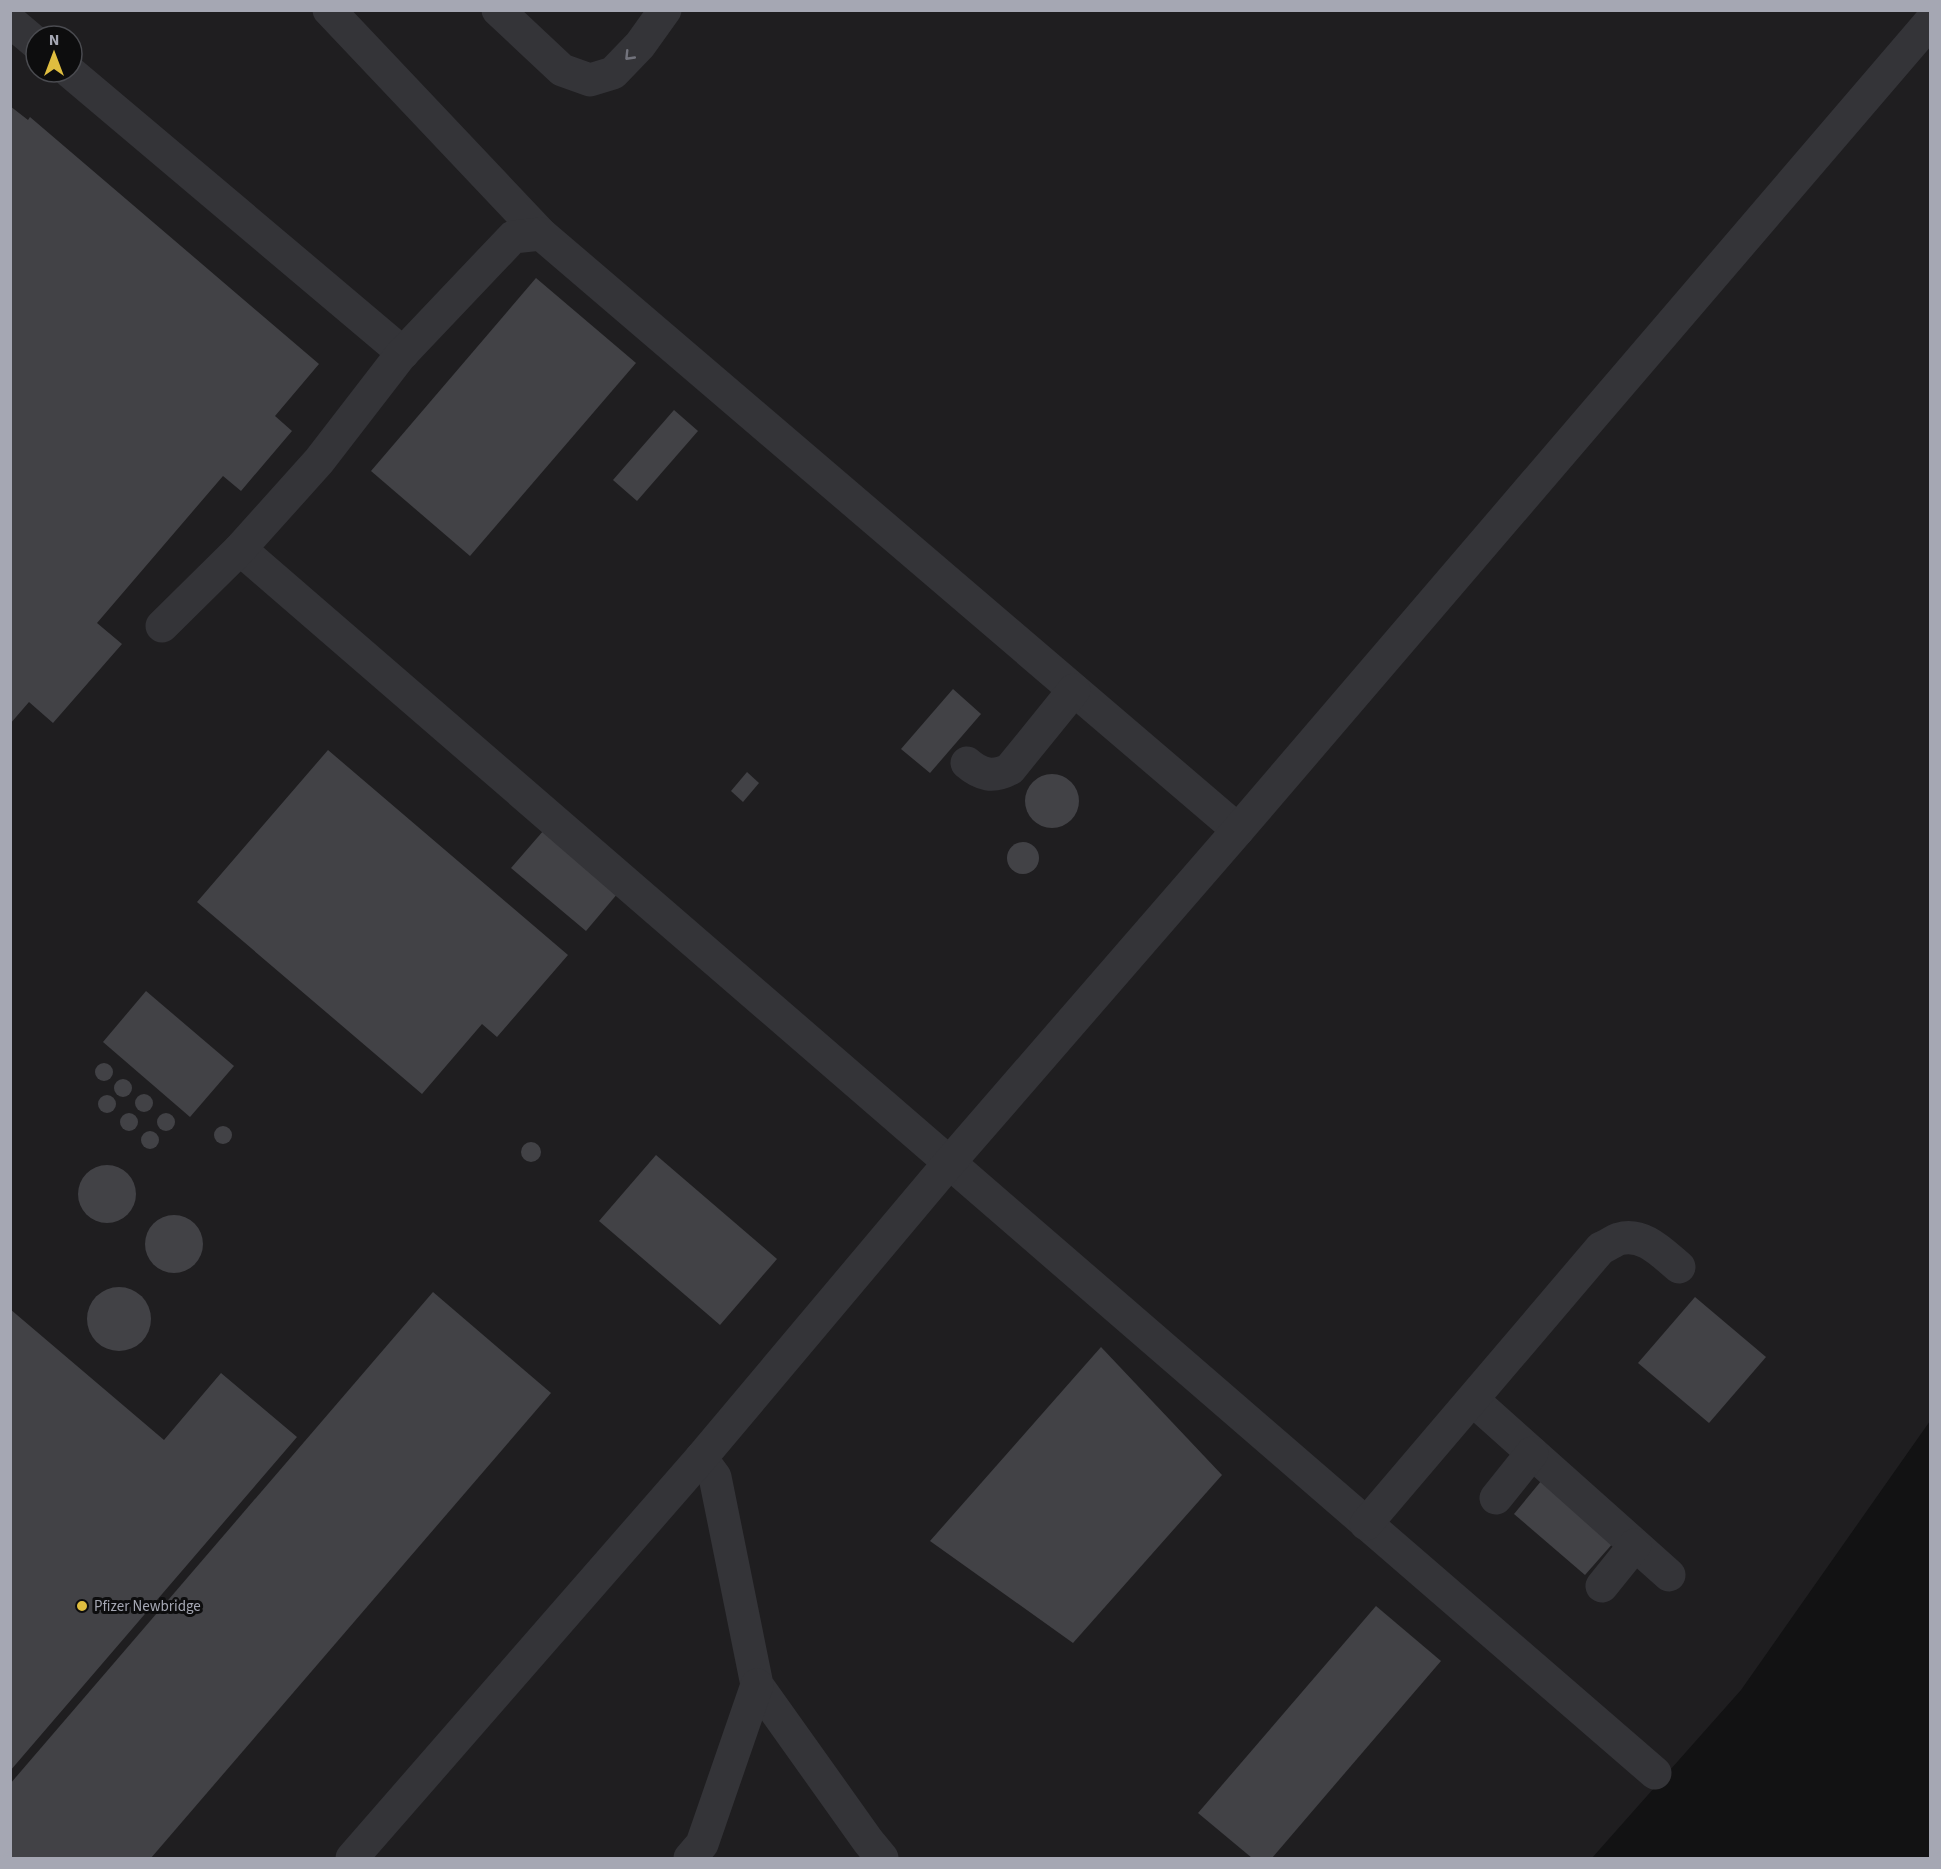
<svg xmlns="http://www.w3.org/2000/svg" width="1941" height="1869" viewBox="0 0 1941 1869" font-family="'Source Sans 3',sans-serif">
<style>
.built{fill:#1f1e20;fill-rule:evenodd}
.building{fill:#424246}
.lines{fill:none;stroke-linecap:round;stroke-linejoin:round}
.minor{stroke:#343438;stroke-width:33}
.oneway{stroke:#72737c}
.poi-dot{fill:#dfbd3f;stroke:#0d0d0e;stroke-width:2}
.labels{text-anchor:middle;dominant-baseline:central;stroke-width:6;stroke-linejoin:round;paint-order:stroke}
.poi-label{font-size:15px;fill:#a5a7b3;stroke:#0d0d0e;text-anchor:start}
</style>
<rect width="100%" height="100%" fill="#121213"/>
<path class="built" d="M11 11H1930V1421L1741 1690 1592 1858H11ZM36 36H72V72H36Z"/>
<g class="building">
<path d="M10 106 28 120 30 117 319 364 275 416 292 431 241 491 223 476 97 623 122 644 53 723 29 702 10 724Z"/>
<path d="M536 278 636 363 470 556 371 471Z"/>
<path d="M674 410 698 431 637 501 613 480Z"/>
<path d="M953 689 981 714 930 773 901 749Z"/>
<path d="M328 750 568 955 497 1037 482 1024 422 1094 197 902Z"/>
<path d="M747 772 759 783 743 802 731 791Z"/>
<circle cx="1052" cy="801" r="27"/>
<path d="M544 830 618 893 586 931 511 868Z"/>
<circle cx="1023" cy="858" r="16"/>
<path d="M146 991 234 1066 190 1117 103 1042Z"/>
<circle cx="104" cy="1072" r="9"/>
<circle cx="123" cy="1088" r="9"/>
<circle cx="144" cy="1103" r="9"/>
<circle cx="107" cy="1104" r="9"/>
<circle cx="129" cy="1122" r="9"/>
<circle cx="166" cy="1122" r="9"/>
<circle cx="223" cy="1135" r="9"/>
<circle cx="150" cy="1140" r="9"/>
<circle cx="531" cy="1152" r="10"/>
<path d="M656 1155 777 1259 720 1325 599 1221Z"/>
<circle cx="107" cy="1194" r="29"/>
<circle cx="174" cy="1244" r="29"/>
<circle cx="119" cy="1319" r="32"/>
<path d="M433 1292 551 1393 151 1858H10V1784Z"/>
<path d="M1695 1297 1766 1357 1709 1423 1638 1363Z"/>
<path d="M10 1309 164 1440 221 1373 297 1437 10 1771Z"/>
<path d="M1101 1347 1222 1475 1073 1643 930 1541Z"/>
<path d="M1542 1480 1614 1542 1585 1575 1514 1514Z"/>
<path d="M1376 1606 1441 1661 1272 1858H1252L1198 1813Z"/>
</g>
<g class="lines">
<g class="minor">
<path d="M329 10 541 234"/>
<path d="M498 10 562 70 590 80 613 73 640 45 665 10"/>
<path d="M10 21 36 43"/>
<path d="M70 72 403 353"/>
<path d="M240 549 1655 1773"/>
<path d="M162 626 240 549 319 461 400 356 513 237 541 234 1238 830"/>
<path d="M967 763C981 775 993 778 1010 769L1074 690"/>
<path d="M1473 1400 1669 1575"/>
<path d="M701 1458 715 1477 757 1685 868 1841 882 1858"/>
<path d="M1496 1498 1532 1453"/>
<path d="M1366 1524 1601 1248C1607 1246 1613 1241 1619 1239 1643 1232 1662 1253 1679 1267"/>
<path d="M1602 1586 1635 1545"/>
<path d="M352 1858 701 1458 949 1163 1238 830 1930 22"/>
<path d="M690 1858 702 1844 757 1685"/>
</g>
</g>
<defs><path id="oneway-chevron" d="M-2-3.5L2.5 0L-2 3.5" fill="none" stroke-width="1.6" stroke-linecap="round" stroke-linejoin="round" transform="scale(1.5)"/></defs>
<use class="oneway" href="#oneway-chevron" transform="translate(629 56) rotate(134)"/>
<circle class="poi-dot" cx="82" cy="1606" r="6"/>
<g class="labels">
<g class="poi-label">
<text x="94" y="1606">Pfizer Newbridge</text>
</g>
</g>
<rect width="1941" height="1869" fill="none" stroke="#a5a7b3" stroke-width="24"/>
<g transform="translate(54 54)"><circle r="28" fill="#0d0d0e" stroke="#4a4b50" stroke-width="1.5"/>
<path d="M0-4.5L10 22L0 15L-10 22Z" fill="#dfbd3f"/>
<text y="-9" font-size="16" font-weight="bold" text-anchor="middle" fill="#a5a7b3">N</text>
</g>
</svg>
